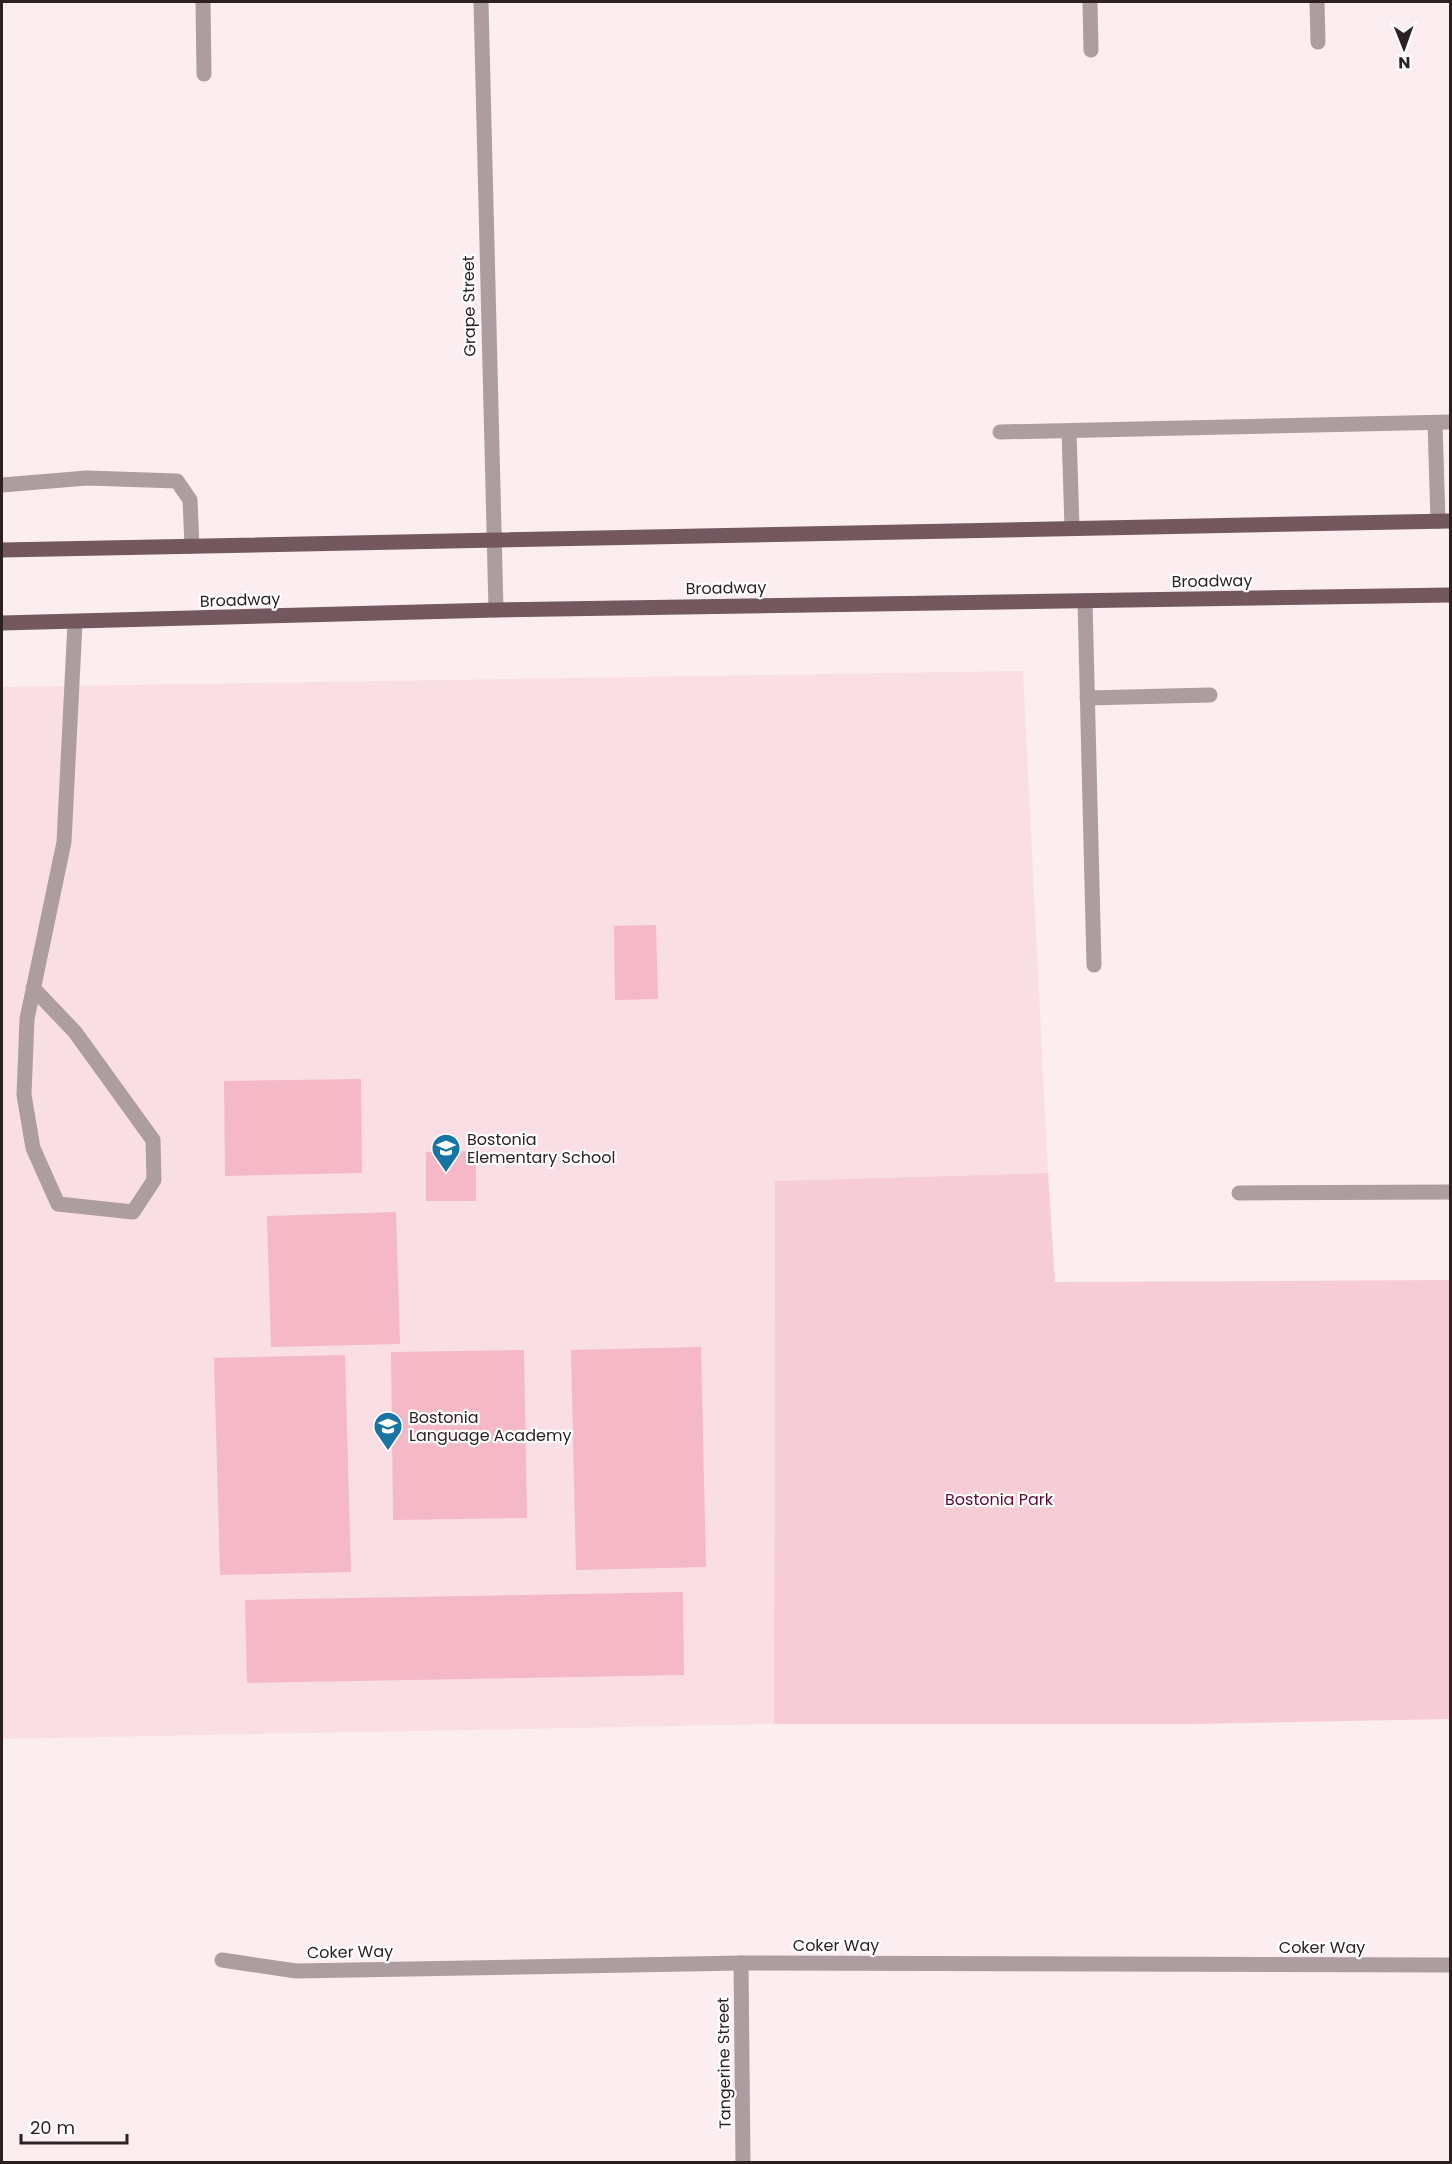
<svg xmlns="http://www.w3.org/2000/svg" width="1452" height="2164" viewBox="0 0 1452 2164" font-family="Poppins,sans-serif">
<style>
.built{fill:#fadee5}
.green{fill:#f6cdd6}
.building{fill:#f5b8c7}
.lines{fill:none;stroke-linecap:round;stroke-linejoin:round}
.minor{stroke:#ad9da0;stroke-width:15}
.major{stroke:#73585f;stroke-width:15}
.labels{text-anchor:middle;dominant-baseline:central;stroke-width:4.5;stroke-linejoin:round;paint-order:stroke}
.street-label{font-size:16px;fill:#2e2124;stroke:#fff}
.poi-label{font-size:16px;fill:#2e2124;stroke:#fff;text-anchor:start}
.park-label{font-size:16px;fill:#61082e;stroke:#fff}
</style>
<rect width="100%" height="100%" fill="#fcedf0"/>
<path class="built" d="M1023 671 1048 1173 775 1181 774 1724 2 1739V687Z"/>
<path class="green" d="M1048 1173 1055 1282 1450 1280V1719L1193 1724H774L775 1181Z"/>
<g class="building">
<path d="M656 925 658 999 615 1000 614 926Z"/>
<path d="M361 1079 362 1173 225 1176 224 1081Z"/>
<path d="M476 1151V1201H426V1152Z"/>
<path d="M396 1212 400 1344 271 1347 267 1216Z"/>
<path d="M701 1347 706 1567 576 1570 571 1350Z"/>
<path d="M524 1350 527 1518 393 1520 391 1352Z"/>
<path d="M345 1355 351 1572 220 1575 214 1358Z"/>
<path d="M683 1592 684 1675 247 1683 245 1600Z"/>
</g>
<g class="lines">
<g class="minor">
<path d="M203 2 204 74"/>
<path d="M481 2 496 610"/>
<path d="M1090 2 1091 50"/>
<path d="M1317 2 1318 42"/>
<path d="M1435 423 1438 521"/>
<path d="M1069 431 1072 528"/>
<path d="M1000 432 1450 422"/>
<path d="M2 485 87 478 177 481 190 500 192 546"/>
<path d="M1085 601 1094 965"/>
<path d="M1087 698 1210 695"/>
<path d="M33 988 75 1032 153 1140 154 1180 133 1212 58 1204 33 1148 24 1095 27 1019 64 842 75 623"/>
<path d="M1239 1193 1450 1192"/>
<path d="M222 1960 296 1971 741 1963 1450 1965"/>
<path d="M741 1963 743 2162"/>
</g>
<g class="major">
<path d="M2 550 1450 521"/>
<path d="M2 623 496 610 1450 595"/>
</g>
</g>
<defs>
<g id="school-pin" transform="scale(1.5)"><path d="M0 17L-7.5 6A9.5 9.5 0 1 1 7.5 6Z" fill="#1874a2" stroke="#fff"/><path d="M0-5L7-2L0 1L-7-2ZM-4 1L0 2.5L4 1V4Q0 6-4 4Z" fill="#fff"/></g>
</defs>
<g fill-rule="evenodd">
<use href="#school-pin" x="446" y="1148"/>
<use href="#school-pin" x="388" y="1426"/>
</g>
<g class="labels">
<g class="street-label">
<text transform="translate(469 306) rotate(-91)">Grape Street</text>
<text transform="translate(1212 581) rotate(-1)">Broadway</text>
<text transform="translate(726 588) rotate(-1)">Broadway</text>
<text transform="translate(240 600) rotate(-2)">Broadway</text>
<text x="836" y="1945">Coker Way</text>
<text x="1322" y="1947">Coker Way</text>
<text transform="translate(350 1952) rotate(-1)">Coker Way</text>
<text transform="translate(724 2063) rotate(-91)">Tangerine Street</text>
</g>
<g class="poi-label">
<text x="467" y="1139">Bostonia<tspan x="467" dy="18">Elementary School</tspan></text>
<text x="409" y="1417">Bostonia<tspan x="409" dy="18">Language Academy</tspan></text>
</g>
<g class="park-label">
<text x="999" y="1499">Bostonia Park</text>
</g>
</g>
<rect width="1452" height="2164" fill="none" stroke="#2e2124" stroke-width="6"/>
<g transform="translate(1404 48) rotate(179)" stroke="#ffffff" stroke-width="4.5" paint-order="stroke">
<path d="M0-4.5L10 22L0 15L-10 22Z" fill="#2e2124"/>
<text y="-9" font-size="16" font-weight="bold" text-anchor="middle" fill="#2e2124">N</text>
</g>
<path d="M21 2134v9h106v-9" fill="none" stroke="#2e2124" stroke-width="3"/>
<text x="30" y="2134" font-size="18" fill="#2e2124" stroke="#ffffff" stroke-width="4.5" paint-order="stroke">20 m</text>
</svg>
